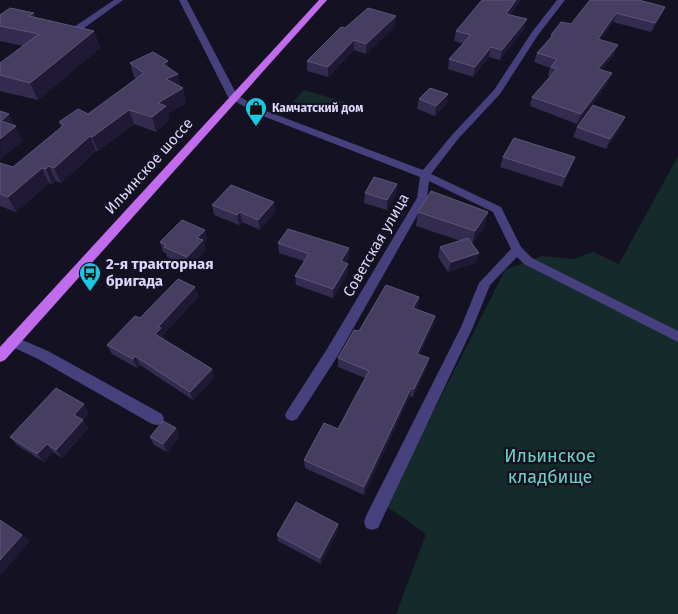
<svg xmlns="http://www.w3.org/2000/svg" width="678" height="614" viewBox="0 0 678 614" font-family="'Fira Sans',sans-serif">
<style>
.green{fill:#152b2b}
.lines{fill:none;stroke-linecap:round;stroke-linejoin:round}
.minor{fill:#46417c;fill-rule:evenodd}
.major{fill:#c16bed;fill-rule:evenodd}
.wall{fill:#342c4e}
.shaded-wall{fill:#1f1935}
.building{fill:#463e60;stroke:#5d5678}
.labels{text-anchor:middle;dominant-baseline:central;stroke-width:4.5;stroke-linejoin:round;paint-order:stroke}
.far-poi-label{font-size:12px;font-weight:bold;fill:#dcd7fa;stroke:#141122;text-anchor:start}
.street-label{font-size:15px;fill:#dcd7fa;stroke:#141122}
.poi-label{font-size:15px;font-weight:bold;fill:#dcd7fa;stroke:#141122;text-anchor:start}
.near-park-label{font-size:18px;fill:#6cd1bc;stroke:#141122}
</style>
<rect width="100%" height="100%" fill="#141122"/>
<g class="green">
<path d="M304 90 345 102 336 114 293 102Z"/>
<path d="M678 156V614H396L426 534 386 506 505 270 542 256 574 259 593 252 619 264Z"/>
</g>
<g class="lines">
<g class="minor">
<path d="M114 0H123L77 33H71V29Z"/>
<path d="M179 0H187L237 95 261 109 423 170 452 135 494 90 532 32 557 0H565L538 35 500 94 458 139 431 174 501 207 521 247 532 258 678 331V342L524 264 517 257 490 285 473 327 378 528 372 530 366 528 364 522 366 516 461 327 479 283 511 249 493 212 429 181 427 198 337 357 297 419 292 421 287 419 285 415 287 411 327 349 417 198 420 177 255 113 228 97Z"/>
<path d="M13 336 48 351 162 414 164 419 162 424 157 425 152 424 38 359 8 345 6 341 8 337Z"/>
</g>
<path class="major" d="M319 0H327L5 360 0 362V347Z"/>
</g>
<g class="wall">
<path d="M590 0 665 7 661 16 651 32 613 22 600 40 614 55 602 70 608 83 577 124 530 106 532 97 550 77 548 76 550 68 534 62 537 53 549 40 551 35 571 24Z"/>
<path d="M520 2 510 15 527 19 524 29 500 60 489 57 473 77 448 69 449 59 464 44 454 41 456 31Z"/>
<path d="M0 15 35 18 94 31 100 48 38 100 0 91V63L23 46 0 41Z"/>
<path d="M395 26 366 54 354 50 328 77 307 71V61L345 28Z"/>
<path d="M130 63 169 68 181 87 183 88 186 103 168 114 169 120 156 132 134 124 98 151H96L61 183 56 181 52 184 49 183 16 212 0 206V163L13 167 61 127 59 122 88 114 136 79 134 77Z"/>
<path d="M448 94 446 104 435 116 417 109 419 99Z"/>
<path d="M625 117 621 127 606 149 573 137 577 127Z"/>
<path d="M503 157H575L571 167 562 187 500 167Z"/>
<path d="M397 184 396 194 387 210 364 203 365 193Z"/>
<path d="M274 202 275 212 260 230 242 222 239 225 214 215 212 205Z"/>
<path d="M418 212H488L484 227 472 244 479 253 476 263 448 272 438 257 440 247 461 241 416 226Z"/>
<path d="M205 230 207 240 204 243 206 250 189 267 167 257 166 253 163 252 160 242Z"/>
<path d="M278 243 349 258 346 263 348 264V273L333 298 296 285 295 276 304 261 279 253Z"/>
<path d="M195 287 198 297 163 335 164 338 163 339 212 369 214 378 193 400 140 365 137 368 112 354 107 345 140 318Z"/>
<path d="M419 297 418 307 416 309 435 316 433 326 419 355 429 358 427 367 413 397 410 396 364 495 305 468 304 460 338 429 365 378 338 367V358L359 331Z"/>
<path d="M89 413 83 420 88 428 62 458 53 452 44 462 17 445 10 437Z"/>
<path d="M176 428 179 436 167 452 154 445 150 437Z"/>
<path d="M338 524V530L321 564 278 541 277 535Z"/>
</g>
<g class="shaded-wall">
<path d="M516 0H520V2L503 24 506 14Z"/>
<path d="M665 7 661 16 651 32 655 23Z"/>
<path d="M34 13 40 30 29 16Z"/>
<path d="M616 13 613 22 594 49 598 39Z"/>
<path d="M396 16 395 26 366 54V44Z"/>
<path d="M527 19 524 29 500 60 502 50Z"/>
<path d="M94 31 100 48 38 100 30 83Z"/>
<path d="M354 40V50L328 77V67Z"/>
<path d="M618 45 614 55 595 79 598 69Z"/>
<path d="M491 47 489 57 473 77 475 67Z"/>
<path d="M168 61 171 76 163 64Z"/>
<path d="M612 73 608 83 577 124 581 114Z"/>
<path d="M178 74 181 88 166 79Z"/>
<path d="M183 88 186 103 168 114 169 120 156 132 152 117 158 103Z"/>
<path d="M448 94 446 104 435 116 436 106Z"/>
<path d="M129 110 134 124 98 151 92 137Z"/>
<path d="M9 114 23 141 0 160 1 121Z"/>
<path d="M625 117 621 127 606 149 610 139Z"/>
<path d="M90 136 96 151 61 183 54 168Z"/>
<path d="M575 157 571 167 562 187 565 177Z"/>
<path d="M49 166 56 181 52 184 46 169Z"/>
<path d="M42 168 49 183 16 212 8 197Z"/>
<path d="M397 184 396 194 387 210V200Z"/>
<path d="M274 202 275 212 260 230 258 220Z"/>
<path d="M240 212 242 222 239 225 237 215Z"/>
<path d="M488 212 484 227 472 245 475 231Z"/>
<path d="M205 230 207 240 204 243 206 250 189 267 187 257 197 238Z"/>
<path d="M349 248V258L341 271V261Z"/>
<path d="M479 253 476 263 448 272 451 262Z"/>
<path d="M348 264V273L333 298V289Z"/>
<path d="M195 287 198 297 163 335 164 338 159 344 155 334 158 327Z"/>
<path d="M419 297 418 307 412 318 413 308Z"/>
<path d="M435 316 433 326 416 363 417 354Z"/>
<path d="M135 356 140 365 137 368 133 359Z"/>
<path d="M429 358 427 367 413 397 414 389Z"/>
<path d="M212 369 214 378 193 400 190 392Z"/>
<path d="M411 388 410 396 364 495V487Z"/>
<path d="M84 404 89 413 83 420 88 428 62 458 56 450 74 415Z"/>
<path d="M176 428 179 436 167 452 163 444Z"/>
<path d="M47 444 53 452 44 462 37 454Z"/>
<path d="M338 524V530L321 564 320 558Z"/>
<path d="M22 535 30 541 0 576V560Z"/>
</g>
<g class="building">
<path d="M482 0H516L506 14 527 19 502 50 491 47 475 67 449 59 471 35 456 31Z"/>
<path d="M590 0H639L665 7 655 23 616 13 598 39 618 45 598 69 612 73 581 114 532 97 557 69 551 67 557 59 537 53 553 35H551L561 22 571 24Z"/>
<path d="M10 8 34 13 29 16 94 31 30 83 0 75V63L39 34 0 26V15Z"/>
<path d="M368 8 396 16 366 44 354 40 328 67 307 61 341 27 345 28Z"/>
<path d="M153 52 168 61 163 64 178 74 166 79 183 88 158 103 166 106 152 117 129 110 92 137 90 136 54 168 49 166 46 169 42 168 8 197 0 194V163L13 167 64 125 59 122 78 109 88 114 144 73 130 63Z"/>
<path d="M430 88 448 94 436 106 419 99Z"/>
<path d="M593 105 625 117 610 139 577 127Z"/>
<path d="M0 111 9 114 1 121 16 126 0 139Z"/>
<path d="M514 138 575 157 565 177 503 157Z"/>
<path d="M374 177 397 184 387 200 365 193Z"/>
<path d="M231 185 274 202 258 220 240 212 237 215 212 205Z"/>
<path d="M431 191 488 212 475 231 418 212Z"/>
<path d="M182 220 205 230 197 238 203 240 187 257 164 247 166 245 160 242Z"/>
<path d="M288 229 349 248 341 261 348 264 333 289 295 276 309 254 278 243Z"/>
<path d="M468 238 479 253 451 262 440 247Z"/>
<path d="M178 279 195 287 158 327 161 328 155 334 212 369 190 392 135 356 133 359 107 345 135 316 140 318Z"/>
<path d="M386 285 419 297 413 308 435 316 417 354 429 358 414 389 411 388 364 487 304 460 324 423 338 429 369 371 338 358 354 330 359 331Z"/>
<path d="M56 388 84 404 74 415 83 420 56 450 47 444 37 454 10 437Z"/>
<path d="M163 421 176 428 163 444 150 437Z"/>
<path d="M296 502 338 524 320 558 277 535Z"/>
<path d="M0 520 22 535 0 560Z"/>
</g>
<defs>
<g id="shop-pin" transform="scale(1.125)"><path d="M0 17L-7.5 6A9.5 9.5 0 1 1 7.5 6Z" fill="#1cc7e1" stroke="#141122"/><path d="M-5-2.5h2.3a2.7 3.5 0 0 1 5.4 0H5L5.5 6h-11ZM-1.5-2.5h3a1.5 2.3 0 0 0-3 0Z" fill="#111"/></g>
<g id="bus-pin" transform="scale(1.125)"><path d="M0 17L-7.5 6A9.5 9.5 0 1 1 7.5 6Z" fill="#1cc7e1" stroke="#141122"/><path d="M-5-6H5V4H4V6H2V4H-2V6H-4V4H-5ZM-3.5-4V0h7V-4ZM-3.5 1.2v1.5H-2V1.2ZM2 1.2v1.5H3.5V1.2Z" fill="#111"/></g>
</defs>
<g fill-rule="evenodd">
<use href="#shop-pin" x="256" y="108"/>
<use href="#bus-pin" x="90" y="273"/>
</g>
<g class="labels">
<g class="far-poi-label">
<text x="272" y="108">Камчатский дом</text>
</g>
<g class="street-label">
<text transform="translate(149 166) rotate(-48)">Ильинское шоссе</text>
<text transform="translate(376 245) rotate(-60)">Советская улица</text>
</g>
<g class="poi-label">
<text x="106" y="264">2-я тракторная<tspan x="106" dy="17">бригада</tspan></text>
</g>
<g class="near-park-label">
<text x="550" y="456">Ильинское<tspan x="550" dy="21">кладбище</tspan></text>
</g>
</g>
</svg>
